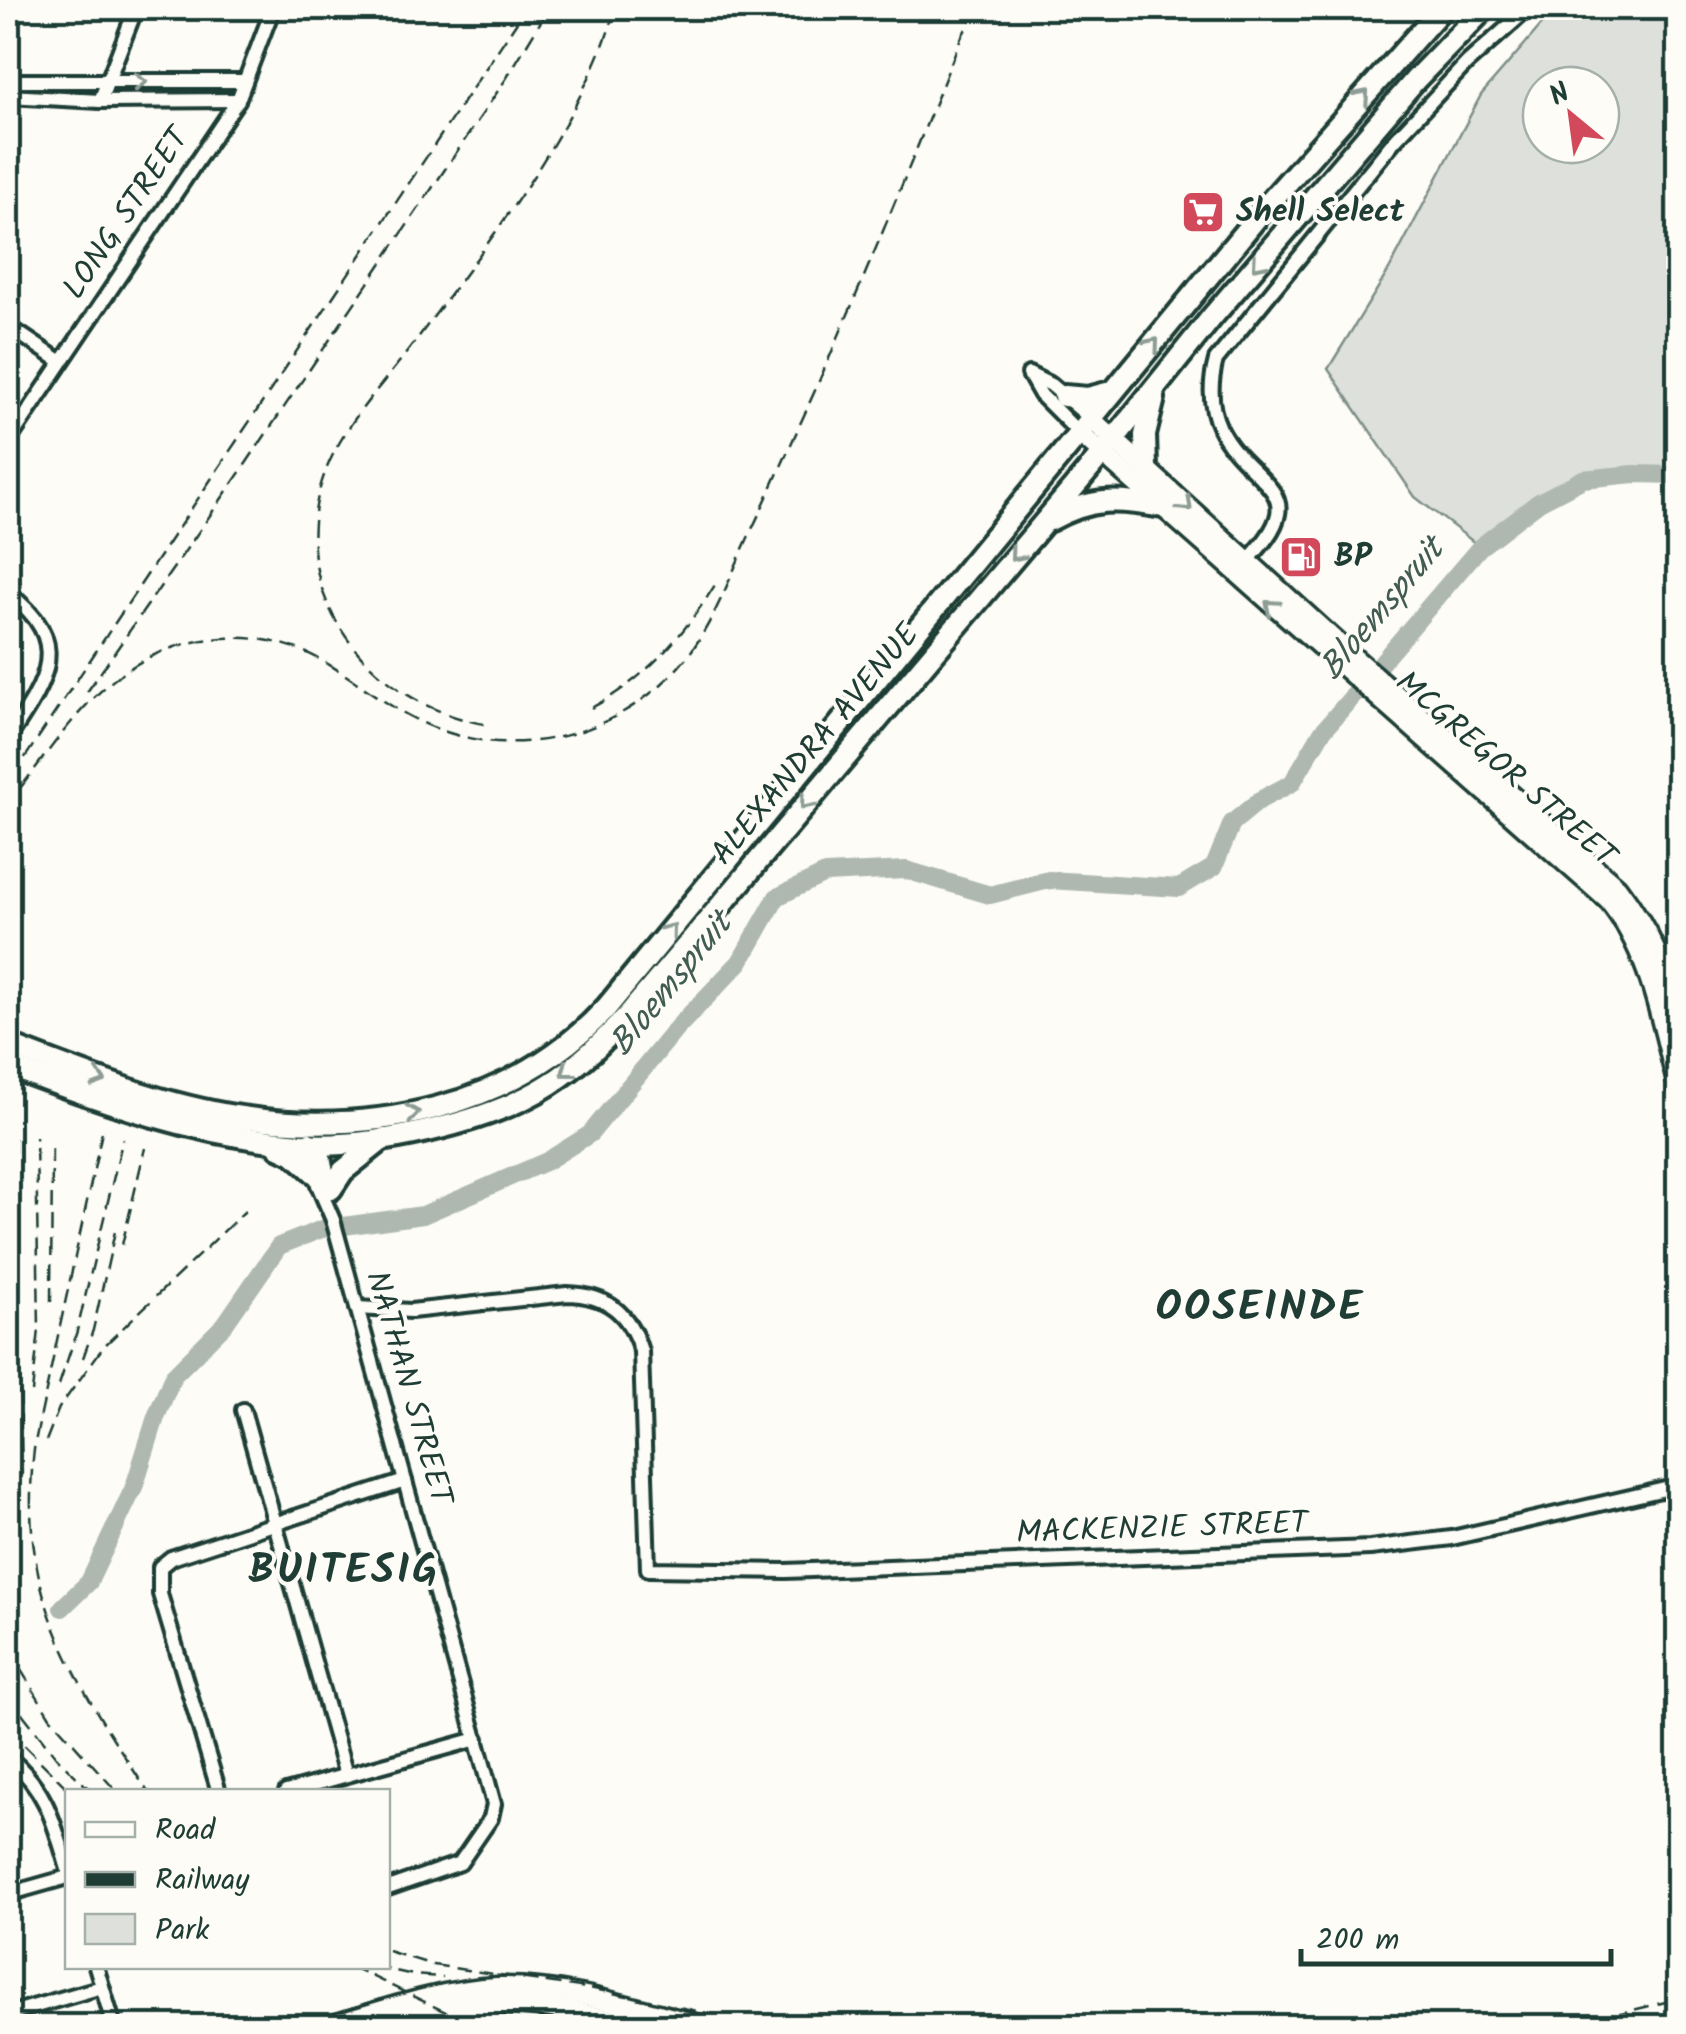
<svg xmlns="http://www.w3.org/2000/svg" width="1686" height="2034" viewBox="0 0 1686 2034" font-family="Kalam,sans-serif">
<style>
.green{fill:#dde0db;stroke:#7e8e88;stroke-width:2.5;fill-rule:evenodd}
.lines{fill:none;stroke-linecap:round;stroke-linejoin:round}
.river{stroke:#aeb8b1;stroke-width:18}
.minor-casing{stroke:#1f3d34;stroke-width:20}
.secondary-casing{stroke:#1f3d34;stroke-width:25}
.trunk-casing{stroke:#1f3d34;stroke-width:28}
.minor{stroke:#fdfcf7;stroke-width:12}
.secondary{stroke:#fdfcf7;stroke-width:18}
.trunk{stroke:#fdfcf7;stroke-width:20}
.rail{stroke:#1f3d34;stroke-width:2.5;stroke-dasharray:15 8;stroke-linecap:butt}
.oneway{stroke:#8e9c96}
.labels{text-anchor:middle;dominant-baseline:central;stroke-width:8;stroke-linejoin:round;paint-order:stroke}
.poi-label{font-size:32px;font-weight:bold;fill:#1f3d34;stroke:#fdfcf7;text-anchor:start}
.street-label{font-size:32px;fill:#1f3d34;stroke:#fdfcf7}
.water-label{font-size:35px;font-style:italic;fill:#435c53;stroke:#fdfcf7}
.district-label{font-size:42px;font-weight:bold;letter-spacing:2.5px;fill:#1f3d34;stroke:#fdfcf7}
</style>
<rect width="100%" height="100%" fill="#fdfcf7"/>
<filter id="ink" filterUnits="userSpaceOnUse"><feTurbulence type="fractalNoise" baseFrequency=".01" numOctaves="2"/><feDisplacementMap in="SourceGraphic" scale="20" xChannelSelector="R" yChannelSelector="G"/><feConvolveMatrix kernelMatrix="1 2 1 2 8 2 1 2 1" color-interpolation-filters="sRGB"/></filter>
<g filter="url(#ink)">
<path class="green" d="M1556 8H1678V475C1648 474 1615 472 1585 479 1546 489 1511 523 1480 547L1415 497 1328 369 1389 270 1481 95ZM1541 85H1601V145H1541Z"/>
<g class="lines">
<path class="river" d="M62 1608 89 1582 134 1487 156 1417 173 1376 225 1324 279 1246 322 1229 423 1215 547 1161 590 1134 676 1029 740 962 777 897 825 874 906 870 990 895 1049 880 1179 888 1214 867 1232 823 1260 800 1292 783 1322 732 1480 547 1539 502 1583 479 1634 474 1678 475"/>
<g class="minor-casing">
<g id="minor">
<path d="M8 26 14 8"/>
<path d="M8 81H245"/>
<path d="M8 96 100 101 238 100"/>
<path d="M100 101 136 8"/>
<path d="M8 326 60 361"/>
<path d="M1029 374 1041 395 1078 432"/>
<path d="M1031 375 1051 385 1090 418"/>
<path d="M8 442 238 100 273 8"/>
<path d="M1244 565C1256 551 1275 532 1278 514 1287 472 1190 456 1216 360L1394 141 1467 63 1529 8"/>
<path d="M8 593C75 642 45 683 8 739"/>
<path d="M309 1139 318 1185 333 1220 494 1804 491 1818 460 1863 388 1888"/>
<path d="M321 1142 331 1191"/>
<path d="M357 1308 411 1311 567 1294C607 1295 629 1312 641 1351L648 1569 786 1571 1370 1548 1452 1538 1678 1486"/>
<path d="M243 1410 346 1775"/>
<path d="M8 1757C47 1789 54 1823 68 1869"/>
<path d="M219 1792 160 1594V1567L171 1558 405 1481"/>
<path d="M286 1792 477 1739"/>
<path d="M8 1894 68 1877"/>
<path d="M96 1966 114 2026"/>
<path d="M8 2014 102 1987"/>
</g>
</g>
<g class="secondary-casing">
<g id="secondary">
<path d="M1090 418 1354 658 1617 887C1652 933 1663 965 1678 1019"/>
<path d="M1078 432 1608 900C1651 952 1661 1022 1678 1086"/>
<path d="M330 2026C384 2010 440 1990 497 1987 565 1985 637 2009 703 2026"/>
<path d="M383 2026C488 1996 528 1998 633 2026"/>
</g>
</g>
<g class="trunk-casing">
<g id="trunk">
<path d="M1064 396 1088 398 1111 392"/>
<path d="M1146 468 1145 435 1154 398"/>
<path d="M1050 520C1092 497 1117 499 1163 507"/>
<path d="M8 1045C83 1074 161 1105 241 1117 373 1136 515 1108 607 1007L1262 211 1442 8"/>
<path d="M8 1066C101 1101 200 1137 301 1144 372 1149 490 1123 550 1084 580 1065 605 1040 629 1014L1102 454 1212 317 1416 79 1485 8"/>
<path d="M279 1147 294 1154 315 1173"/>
<path d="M331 1189 343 1171 383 1139"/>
</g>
</g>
<use href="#minor" class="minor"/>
<use href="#secondary" class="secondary"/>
<use href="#trunk" class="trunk"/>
<g class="rail">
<path d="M87 692 243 468 506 79 549 8"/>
<path d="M591 708C645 680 683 636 715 585"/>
<path d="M484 724C367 703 280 589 326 470 345 422 387 380 417 339 489 242 582 123 616 8"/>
<path d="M12 777 526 8"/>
<path d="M21 787C52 747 84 699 127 670 184 632 261 626 321 660 354 678 383 704 417 720 501 762 601 743 668 678 711 637 728 579 753 527 828 367 895 205 960 40L977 8"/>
<path d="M102 1132 35 1442C15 1590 70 1674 148 1792"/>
<path d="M14 1138 22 1476"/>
<path d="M122 1245 145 1148"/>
<path d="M51 1302 52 1143"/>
<path d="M83 1358 93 1330 116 1227"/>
<path d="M59 1385 77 1331 123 1138"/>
<path d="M32 1392 39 1330 36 1137"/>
<path d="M46 1441 59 1408 104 1346 245 1211"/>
<path d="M8 1649 50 1717 117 1792"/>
<path d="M8 1695 56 1757 92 1792"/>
<path d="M8 1729 71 1792"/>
<path d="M388 1951 433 1965 594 1989 768 2026"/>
<path d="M350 1966 475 2026"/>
<path d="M374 1966 413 1975 443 1977"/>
<path d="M1568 2026 1678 1999"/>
</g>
</g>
<defs><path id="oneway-chevron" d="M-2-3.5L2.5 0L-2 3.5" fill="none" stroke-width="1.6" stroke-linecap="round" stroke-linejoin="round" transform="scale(2.5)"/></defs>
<g class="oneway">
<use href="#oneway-chevron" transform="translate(140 82) rotate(-1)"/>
<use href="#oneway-chevron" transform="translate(1363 96) rotate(-49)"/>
<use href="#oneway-chevron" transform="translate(1258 264) rotate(131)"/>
<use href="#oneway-chevron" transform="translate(1153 344) rotate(-50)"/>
<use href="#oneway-chevron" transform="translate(1186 505) rotate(43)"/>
<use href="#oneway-chevron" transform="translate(1016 555) rotate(130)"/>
<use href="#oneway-chevron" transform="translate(1271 606) rotate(-139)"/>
<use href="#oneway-chevron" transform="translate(806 803) rotate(130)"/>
<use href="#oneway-chevron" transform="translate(670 930) rotate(-51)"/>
<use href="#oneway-chevron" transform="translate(567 1071) rotate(143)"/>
<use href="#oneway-chevron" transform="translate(99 1079) rotate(18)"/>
<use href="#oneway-chevron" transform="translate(413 1113) rotate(-10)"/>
</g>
</g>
<defs>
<g id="supermarket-square" transform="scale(2.25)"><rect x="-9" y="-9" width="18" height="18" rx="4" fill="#d1495b" stroke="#fdfcf7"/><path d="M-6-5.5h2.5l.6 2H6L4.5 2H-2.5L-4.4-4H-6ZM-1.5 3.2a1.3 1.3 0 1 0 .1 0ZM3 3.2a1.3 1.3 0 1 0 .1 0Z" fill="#fff"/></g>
<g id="fuel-square" transform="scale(2.25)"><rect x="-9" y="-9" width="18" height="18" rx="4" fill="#d1495b" stroke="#fdfcf7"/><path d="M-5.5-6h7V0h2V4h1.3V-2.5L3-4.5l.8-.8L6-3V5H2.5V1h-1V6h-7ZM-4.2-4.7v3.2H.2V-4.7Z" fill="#fff"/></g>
</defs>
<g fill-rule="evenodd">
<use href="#supermarket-square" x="1203" y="212"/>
<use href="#fuel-square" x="1301" y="557"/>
</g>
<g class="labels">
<g class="poi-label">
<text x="1236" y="212">Shell Select</text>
<text x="1334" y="557">BP</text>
</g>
<g class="street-label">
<text transform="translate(127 214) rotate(-56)">LONG STREET</text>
<text transform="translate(816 745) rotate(-50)">ALEXANDRA AVENUE</text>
<text transform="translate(1505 770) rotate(41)">MCGREGOR STREET</text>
<text transform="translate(408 1388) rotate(74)">NATHAN STREET</text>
<text transform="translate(1162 1529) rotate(-2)">MACKENZIE STREET</text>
</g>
<g class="water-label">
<text transform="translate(1383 610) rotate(-50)">Bloemspruit</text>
<text transform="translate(672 985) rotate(-51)">Bloemspruit</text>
</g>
<g class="district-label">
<text x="1260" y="1308">OOSEINDE</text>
<text x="344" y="1571">BUITESIG</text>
</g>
</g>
<rect width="1686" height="2034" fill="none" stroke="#fdfcf7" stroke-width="40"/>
<rect x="20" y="20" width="1646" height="1994" fill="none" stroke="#1f3d34" stroke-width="4" filter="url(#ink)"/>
<rect x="65" y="1789" width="325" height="180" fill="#fdfcf7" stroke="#a4b0a9" stroke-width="2.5"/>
<rect x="85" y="1822" width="50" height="15" fill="#fdfcf7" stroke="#a4b0a9" stroke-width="2.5"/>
<text x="155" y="1839" font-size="30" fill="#1f3d34">Road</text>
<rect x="85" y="1872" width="50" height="15" fill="#1f3d34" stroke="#a4b0a9" stroke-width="2.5"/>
<text x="155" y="1889" font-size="30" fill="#1f3d34">Railway</text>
<rect x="85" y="1914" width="50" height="30" fill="#dde0db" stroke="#a4b0a9" stroke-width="2.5"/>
<text x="155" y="1939" font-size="30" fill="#1f3d34">Park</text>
<g transform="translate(1571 115) rotate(331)"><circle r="48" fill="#fdfcf7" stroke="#a4b0a9" stroke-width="2.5"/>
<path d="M0-8L18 38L0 25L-18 38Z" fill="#d1495b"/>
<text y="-15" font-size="28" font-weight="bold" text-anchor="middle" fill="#1f3d34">N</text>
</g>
<path d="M1301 1949v15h310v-15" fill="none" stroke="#1f3d34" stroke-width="5"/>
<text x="1316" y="1949" font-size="30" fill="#1f3d34" stroke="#fdfcf7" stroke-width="8" paint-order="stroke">200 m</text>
</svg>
